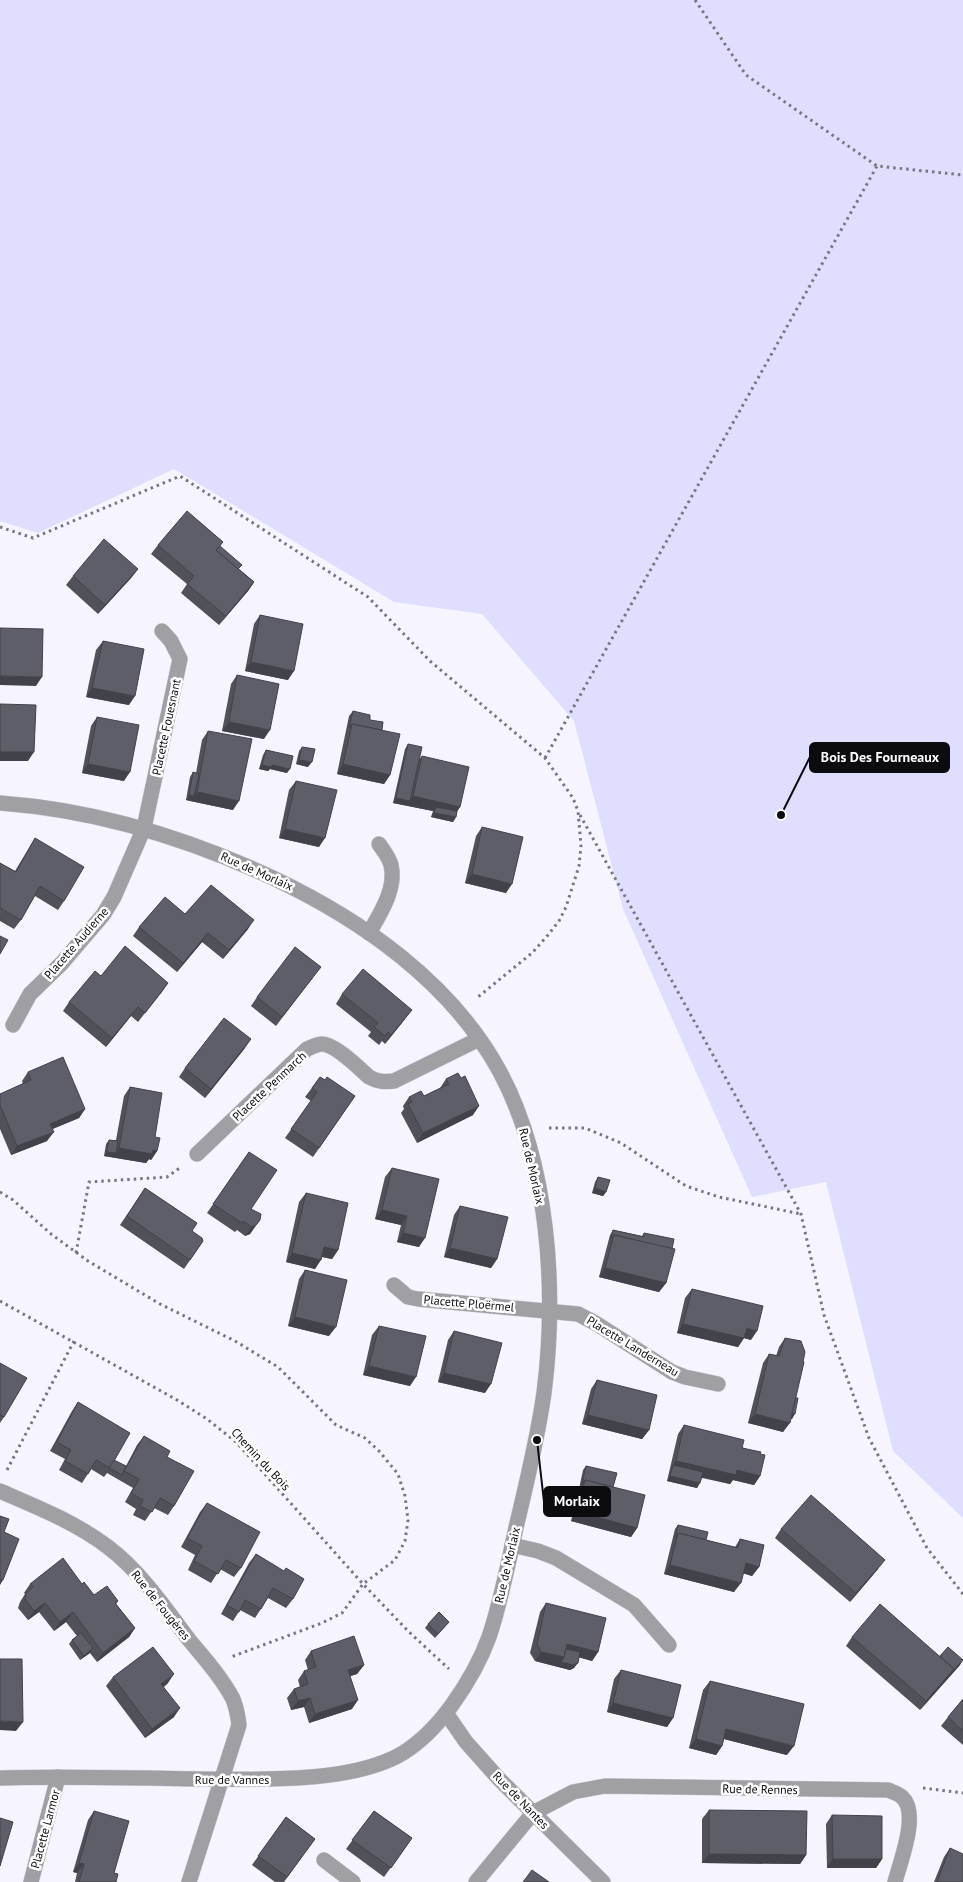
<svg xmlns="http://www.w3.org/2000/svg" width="963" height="1882" viewBox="0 0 963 1882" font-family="'PT Sans',sans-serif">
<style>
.green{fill:#e0deff}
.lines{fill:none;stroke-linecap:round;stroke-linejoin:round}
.street-casing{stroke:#d0cfd9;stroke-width:16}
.path{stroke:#78777f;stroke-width:3;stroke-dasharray:2.5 4;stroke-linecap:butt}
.street{stroke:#9f9fa4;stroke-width:15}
.wall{fill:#51515a}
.shaded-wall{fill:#42424a}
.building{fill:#5e5e69;stroke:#42424a}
.labels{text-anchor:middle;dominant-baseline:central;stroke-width:5;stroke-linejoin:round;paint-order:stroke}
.street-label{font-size:12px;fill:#0c0b10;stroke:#fff}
.leader{fill:none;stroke:#0c0b10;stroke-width:2}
.callout-dot{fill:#0c0b10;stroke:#fff;stroke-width:2}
.callout{fill:#0c0b10;stroke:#0c0b10;stroke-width:2}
.callout-label{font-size:14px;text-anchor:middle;font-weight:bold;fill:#fff}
</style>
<rect width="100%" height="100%" fill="#f5f4ff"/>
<path class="green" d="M0 0H963V1518L893 1451 826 1182 752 1197 623 909 574 721 482 614 394 602 174 469 38 533 0 521Z"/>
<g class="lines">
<g class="street-casing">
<g id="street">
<path d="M0 803C96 810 187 838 273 878 362 920 452 983 500 1072 549 1164 557 1290 544 1393 538 1436 528 1477 518 1519 509 1558 502 1599 489 1637 480 1662 467 1684 452 1705 439 1723 422 1741 403 1753 351 1784 258 1779 199 1779 133 1778 66 1776 0 1778"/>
<path d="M369 933C380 914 397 888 391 865 389 857 383 850 379 844"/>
<path d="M13 1025 30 994 62 963 103 915 114 897 144 828 180 659 171 641 162 631"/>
<path d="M197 1154 307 1049C312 1047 317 1044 322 1044 335 1044 359 1068 369 1077 378 1082 384 1082 394 1081L479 1039"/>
<path d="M394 1285 408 1297 418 1299 578 1314 597 1324 672 1372 685 1377 718 1384"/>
<path d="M0 1491C37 1507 75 1522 108 1547 141 1572 165 1608 190 1641 205 1659 222 1678 233 1699 236 1707 238 1716 239 1725L189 1882"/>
<path d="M512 1545 538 1551 556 1558 634 1605 669 1645"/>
<path d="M446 1713 466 1742 499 1779 603 1882"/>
<path d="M324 1860 353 1882"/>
<path d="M31 1882 58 1777"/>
<path d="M476 1882 533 1813 573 1792 605 1786 888 1790C893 1792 899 1794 902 1797 920 1813 900 1862 895 1882"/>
</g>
</g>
<g class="path">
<path d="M695 0 746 75 877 166 963 175"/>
<path d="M0 527 33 538 180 476 368 597 430 661 545 758 573 798 578 811 581 846 579 866 566 907 559 921 548 935 532 953 478 997"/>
<path d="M545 758 877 166"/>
<path d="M580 815 801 1214 824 1315 869 1438 927 1548 963 1594"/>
<path d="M549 1128H585L621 1143 686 1186 719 1197 801 1214"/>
<path d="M0 1192 13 1200 51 1234 88 1261 160 1304 235 1341 278 1367 336 1425 365 1438 379 1451 398 1474 405 1496 408 1520 405 1541 395 1560 363 1584 342 1613 322 1623 231 1657"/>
<path d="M76 1253 89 1182 167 1177 181 1167"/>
<path d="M0 1301 177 1400 207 1419 236 1442 363 1584 408 1631 449 1669"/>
<path d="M7 1470 74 1341"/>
<path d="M923 1788 963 1793"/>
</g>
<use href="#street" class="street"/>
</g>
<g class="wall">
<path d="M223 542 220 546 239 569 254 582 248 591 219 625 181 593 187 584 151 554 158 545Z"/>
<path d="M138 569 131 578 98 614 66 585 73 576Z"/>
<path d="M260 615 288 680 245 671 254 624Z"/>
<path d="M103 641 129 705 86 697 96 650Z"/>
<path d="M237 675 264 739 222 731 231 684Z"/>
<path d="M353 711 370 720 390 775 384 784 337 774 349 716Z"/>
<path d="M97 717 124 781 82 773 91 726Z"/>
<path d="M208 731 233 810 186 800 190 777 193 772 196 773 202 740Z"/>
<path d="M408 744 419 759 422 756 460 807 457 811 456 817 453 822 431 817 433 811 393 803 405 749Z"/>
<path d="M302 747 308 767 296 764 299 751Z"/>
<path d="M266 750 287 773 270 769 268 771 259 769 263 755Z"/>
<path d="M296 781 319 847 279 838 289 790Z"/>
<path d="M482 827 506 893 465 883 476 836Z"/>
<path d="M35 838 64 901 58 910 35 896 21 920 14 929 0 921V863L15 871Z"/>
<path d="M185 914 248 929 223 959 202 942 177 972 133 936 139 927Z"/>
<path d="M101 976 168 983 138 1022 131 1016 106 1047 63 1011 69 1002Z"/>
<path d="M314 976 276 1026 251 1006 257 997Z"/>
<path d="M342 994 405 1019 385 1044 382 1041 379 1045 368 1036 371 1032 336 1004Z"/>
<path d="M245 1048 205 1098 179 1077 185 1068Z"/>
<path d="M28 1072 85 1109 79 1118 52 1129 47 1141 11 1155 0 1129V1094L23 1084 22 1081Z"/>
<path d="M320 1077 355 1096 313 1157 285 1138 311 1101 305 1097Z"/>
<path d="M446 1079 473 1115 417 1143 401 1113 404 1109 403 1106 409 1097 424 1096 440 1088Z"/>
<path d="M130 1087 155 1137 157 1151 151 1160 149 1159 146 1163 104 1156 106 1144 109 1140H116L124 1096Z"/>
<path d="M249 1152 251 1209 260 1220 250 1234 245 1236 237 1230 235 1232 207 1213Z"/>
<path d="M392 1168 419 1247 397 1242 401 1225 375 1219 385 1177Z"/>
<path d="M598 1177 606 1192 603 1196 592 1193 595 1182Z"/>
<path d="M145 1188 203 1241 184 1269 120 1225Z"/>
<path d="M306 1193 338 1250 332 1259 322 1257 315 1269 286 1262 299 1202Z"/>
<path d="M460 1206 497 1259 491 1268 444 1257 454 1215Z"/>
<path d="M613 1230 642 1236 644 1233 666 1283 659 1292 599 1277 610 1235Z"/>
<path d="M305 1270 329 1336 288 1326 299 1279Z"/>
<path d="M692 1289 751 1340 744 1338 738 1347 677 1333 685 1298Z"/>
<path d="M379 1326 410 1386 363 1375 372 1335Z"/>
<path d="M454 1331 485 1393 438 1382 448 1340Z"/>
<path d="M785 1338 796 1398 792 1419 791 1418 783 1432 748 1423 763 1363 769 1354 776 1356 779 1347Z"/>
<path d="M0 1363 4 1417 0 1423Z"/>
<path d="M597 1380 649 1430 642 1439 582 1424 591 1389Z"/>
<path d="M78 1402 114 1460 126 1466 137 1445 144 1436 167 1457 174 1506 168 1515 154 1508 145 1521 133 1515 136 1509 125 1502 133 1488 107 1473 104 1477 91 1469 82 1483 59 1470 65 1459 50 1451 72 1411Z"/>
<path d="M684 1425 760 1454V1476L754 1485 733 1480 730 1484 702 1478 697 1488 667 1481 678 1434Z"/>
<path d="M586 1466 613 1487 637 1528 631 1537 571 1521 579 1489 583 1470Z"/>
<path d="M207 1503 241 1568 234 1577 220 1569 211 1583 188 1570 195 1555 181 1547 200 1512Z"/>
<path d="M678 1525 706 1540 735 1547 740 1539 759 1567 752 1576 743 1573 734 1592 664 1574 675 1529Z"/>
<path d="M781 1529 878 1569 850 1602 775 1538Z"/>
<path d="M256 1554 293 1599 286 1608 268 1598 255 1618 240 1610 233 1621 221 1614 249 1563Z"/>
<path d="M30 1584H82L94 1595 118 1601 116 1604 135 1628 129 1637 97 1662 90 1653 80 1660 69 1644 72 1640 77 1636 66 1622 54 1631 39 1612 28 1620 18 1608 20 1602 25 1594 24 1593Z"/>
<path d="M546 1603 598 1652 592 1661 579 1657 574 1668 570 1670 535 1661 530 1653 540 1612Z"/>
<path d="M449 1622 435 1638 425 1628 428 1624Z"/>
<path d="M852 1637 940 1656 960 1665 920 1710 846 1646Z"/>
<path d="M311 1651 364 1665 357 1674 350 1676 352 1709 309 1723 304 1707 291 1710 287 1698 294 1689 300 1687 298 1680 304 1671 308 1670 305 1660Z"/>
<path d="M621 1670 673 1718 667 1727 607 1712 614 1679Z"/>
<path d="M113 1677 168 1683 164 1687 174 1717 145 1738 106 1686Z"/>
<path d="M710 1681 787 1755 724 1739 722 1746 716 1755 689 1748 703 1690Z"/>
<path d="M963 1699V1745L941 1726 948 1717Z"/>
<path d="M709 1810 806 1855 800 1864 702 1863V1819Z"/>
<path d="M94 1811 116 1882H75L77 1873 73 1872 88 1820Z"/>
<path d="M374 1811 412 1838 384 1877 346 1849Z"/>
<path d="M832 1815 882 1859 876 1868H827L826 1824Z"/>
<path d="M286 1817 315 1839 284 1882H275L252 1865Z"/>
<path d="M950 1848 963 1882H934L944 1857Z"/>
</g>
<g class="shaded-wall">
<path d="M138 569 131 578 98 614 105 605Z"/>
<path d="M254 582 248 591 219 625 226 616Z"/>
<path d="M251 662 294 671 288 680 245 671Z"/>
<path d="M0 676 42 677 36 686 0 685Z"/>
<path d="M92 688 135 696 129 705 86 697Z"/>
<path d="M229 722 270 730 264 739 222 731Z"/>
<path d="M0 752H34L28 761H0Z"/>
<path d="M299 760 312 762 308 767 296 764Z"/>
<path d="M88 764 130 772 124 781 82 773Z"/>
<path d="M343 764 390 775 384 784 337 774Z"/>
<path d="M262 765H272L290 769 287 773 270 769 268 771 259 769Z"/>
<path d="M197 792 239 801 233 810 190 801Z"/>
<path d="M189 795 194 796 190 801 186 800Z"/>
<path d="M413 796 460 807 454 816 436 807 433 811 393 803 396 798 410 801Z"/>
<path d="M434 813 456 817 453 822 431 817Z"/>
<path d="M285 829 325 838 319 847 279 838Z"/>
<path d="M472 874 512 884 506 893 465 883Z"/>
<path d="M254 920 248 929 223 959 229 950Z"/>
<path d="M208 933 202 942 177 972 183 963Z"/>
<path d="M168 983 162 992 138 1022 145 1013Z"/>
<path d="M138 1007 131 1016 106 1047 112 1038Z"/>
<path d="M412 1010 405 1019 385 1044 391 1035Z"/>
<path d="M251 1039 245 1048 205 1098 211 1089Z"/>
<path d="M479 1106 473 1115 417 1143 423 1133Z"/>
<path d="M85 1109 79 1118 43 1133 50 1124Z"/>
<path d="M54 1132 47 1141 11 1155 17 1146Z"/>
<path d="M119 1148 153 1150 157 1151 151 1160 149 1159 146 1163 104 1156 107 1152 116 1153Z"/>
<path d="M595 1188 606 1192 603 1196 592 1193Z"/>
<path d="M382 1210 407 1216 401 1225 375 1219Z"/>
<path d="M256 1225 250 1234 245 1236 252 1227Z"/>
<path d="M403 1233 425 1238 419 1247 397 1242Z"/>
<path d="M324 1247 338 1250 332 1259 318 1256Z"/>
<path d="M450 1248 497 1259 491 1268 444 1257Z"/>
<path d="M292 1253 321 1260 315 1269 286 1262Z"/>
<path d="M605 1268 666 1283 659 1292 599 1277Z"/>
<path d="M295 1317 336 1327 329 1336 288 1326Z"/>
<path d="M683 1324 744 1338 738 1347 677 1333Z"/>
<path d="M747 1328 757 1331 751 1340 740 1337Z"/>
<path d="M369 1366 416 1377 410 1386 363 1375Z"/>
<path d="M444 1373 491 1384 485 1393 438 1382Z"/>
<path d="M790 1413 795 1414 792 1419 787 1418Z"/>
<path d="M755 1414 790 1423 783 1432 748 1423Z"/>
<path d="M588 1415 649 1430 642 1439 582 1424Z"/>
<path d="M676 1461 737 1470 760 1476 754 1485 733 1480 730 1484 672 1470 673 1465 670 1470Z"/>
<path d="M670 1476 700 1483 697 1488 667 1481Z"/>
<path d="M577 1512 637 1528 631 1537 571 1521Z"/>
<path d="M885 1560 878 1569 850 1602 856 1593Z"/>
<path d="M746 1563 759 1567 752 1576 739 1572Z"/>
<path d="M670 1565 741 1583 734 1592 664 1574Z"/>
<path d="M0 1579 3 1580 0 1585Z"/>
<path d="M45 1603 39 1612 28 1620 34 1611Z"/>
<path d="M73 1612 66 1622 54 1631 60 1622Z"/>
<path d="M135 1628 129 1637 97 1662 103 1653Z"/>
<path d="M567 1644 598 1652 592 1661 563 1653Z"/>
<path d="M93 1648 90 1653 80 1660 84 1656Z"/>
<path d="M541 1652 564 1657 578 1663 574 1668 570 1670 535 1661Z"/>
<path d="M963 1660 960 1665 920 1710 926 1701 954 1669Z"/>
<path d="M364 1665 357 1674 342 1679 348 1670Z"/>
<path d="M174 1674 168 1683 155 1693 161 1684Z"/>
<path d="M310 1698 304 1707 291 1710 298 1701Z"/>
<path d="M358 1700 352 1709 309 1723 315 1714Z"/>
<path d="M613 1703 673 1718 667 1727 607 1712Z"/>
<path d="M180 1708 174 1717 145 1738 152 1729Z"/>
<path d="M0 1721 23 1722 16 1731 0 1730Z"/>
<path d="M726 1729 794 1746 787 1755 720 1738Z"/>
<path d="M696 1739 722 1746 716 1755 689 1748Z"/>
<path d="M709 1854 806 1855 800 1864 702 1863Z"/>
<path d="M833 1859H882L876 1868H827Z"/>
<path d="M79 1863 84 1864 77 1873 73 1872Z"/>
</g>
<g class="building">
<path d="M187 511 223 542 216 550 254 582 226 616 187 584 194 576 158 545Z"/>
<path d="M104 539 138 569 105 605 73 576Z"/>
<path d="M220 546 242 565 238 569 216 550Z"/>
<path d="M260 615 303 624 294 671 251 662Z"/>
<path d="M0 628 43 629 42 677 0 676Z"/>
<path d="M103 641 144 649 135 696 92 688Z"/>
<path d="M237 675 279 684 270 730 229 722Z"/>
<path d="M0 704 36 705 34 752H0Z"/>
<path d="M353 711 370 715V720L383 722 382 730 352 724 349 728Z"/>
<path d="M97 717 139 725 130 772 88 764Z"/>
<path d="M352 724 400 734 390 775 343 764Z"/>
<path d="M208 731 252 739 239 801 197 792Z"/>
<path d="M408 744 422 747 410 801 396 798Z"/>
<path d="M302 747 315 749 312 762 299 760Z"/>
<path d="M266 750 293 756 290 769 272 765 271 767 262 765Z"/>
<path d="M422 756 469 767 460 807 413 796Z"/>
<path d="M193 772 199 774 194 796 189 795Z"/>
<path d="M296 781 337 790 325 838 285 829Z"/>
<path d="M436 807 457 811 456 817 434 813Z"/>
<path d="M482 827 523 837 512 884 472 874Z"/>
<path d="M35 838 84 867 64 901 40 886 21 920 0 908V863L16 872Z"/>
<path d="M211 885 254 920 229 950 208 933 183 963 139 927 165 897 185 914Z"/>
<path d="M0 936 8 940 0 954Z"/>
<path d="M125 946 168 983 145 1013 138 1007 112 1038 69 1002 95 971 101 976Z"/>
<path d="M295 947 321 967 282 1017 257 997Z"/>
<path d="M363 969 412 1010 391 1035 388 1032 385 1036 374 1027 378 1023 342 994Z"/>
<path d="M224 1018 251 1039 211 1089 185 1068Z"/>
<path d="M63 1057 85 1109 50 1124 54 1132 17 1146 0 1105V1094L31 1080 28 1072Z"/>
<path d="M458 1073 461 1078 465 1076 479 1106 423 1133 408 1104 412 1102 409 1097 421 1091 424 1096 449 1084 446 1079Z"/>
<path d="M320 1077 325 1080 327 1077 355 1096 319 1148 291 1129 317 1092 312 1088Z"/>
<path d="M130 1087 162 1093 155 1137 160 1138 157 1151 153 1150 152 1154 119 1148Z"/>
<path d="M109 1140 118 1141 116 1153 107 1152Z"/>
<path d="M249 1152 277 1170 251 1209 261 1214 260 1220 256 1225 252 1227 243 1221 242 1223 213 1204Z"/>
<path d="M392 1168 439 1179 425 1238 403 1233 407 1216 382 1210Z"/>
<path d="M598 1177 610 1180 606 1192 595 1188Z"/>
<path d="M145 1188 197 1223 192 1231 202 1238 203 1241 190 1260 127 1216Z"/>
<path d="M306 1193 348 1203 338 1250 324 1247 321 1260 292 1253Z"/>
<path d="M460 1206 508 1217 497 1259 450 1248Z"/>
<path d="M613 1230 644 1237V1233L674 1239 672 1249 614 1235 611 1239Z"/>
<path d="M614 1235 675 1249 666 1283 605 1268Z"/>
<path d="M305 1270 347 1280 336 1327 295 1317Z"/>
<path d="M692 1289 763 1306 757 1331 747 1328 744 1338 683 1324Z"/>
<path d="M379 1326 426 1336 416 1377 369 1366Z"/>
<path d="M454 1331 502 1343 491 1384 444 1373Z"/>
<path d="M785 1338 801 1341 805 1352 803 1362H804L790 1423 755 1414 769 1354 779 1356Z"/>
<path d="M0 1363 27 1378 4 1417 0 1415Z"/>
<path d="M597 1380 657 1395 649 1430 588 1415Z"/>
<path d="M796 1398H798L795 1414 792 1413Z"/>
<path d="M78 1402 130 1433 110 1468 96 1460 88 1474 65 1461 71 1450 57 1442Z"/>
<path d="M684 1425 744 1440 742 1448 761 1452 760 1454 765 1455 760 1476 737 1470 736 1475 676 1461Z"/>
<path d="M144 1436 170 1451 167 1457 194 1471 174 1506 160 1498 152 1512 140 1506 143 1500 131 1493 139 1479 124 1471Z"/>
<path d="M114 1460 126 1466 122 1475 109 1468Z"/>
<path d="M673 1465 703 1472 700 1483 670 1476Z"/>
<path d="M586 1466 617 1473 613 1487 585 1480 582 1484Z"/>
<path d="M585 1480 645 1495 637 1528 577 1512Z"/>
<path d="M811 1495 885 1560 856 1593 781 1529Z"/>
<path d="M207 1503 260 1532 241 1568 226 1560 218 1574 194 1561 202 1546 187 1538Z"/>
<path d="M0 1516 9 1519 4 1532 19 1539 3 1580 0 1579Z"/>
<path d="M678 1525 708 1532 706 1540 678 1533 675 1538Z"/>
<path d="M678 1533 738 1548 740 1539 764 1545 759 1567 746 1563 741 1583 670 1565Z"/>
<path d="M256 1554 284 1571 286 1568 304 1579 293 1599 273 1588 261 1609 245 1600 239 1612 227 1605Z"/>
<path d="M63 1558 82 1584 84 1582 94 1595 107 1586 118 1601 115 1603 135 1628 103 1653 73 1612 60 1622 45 1603 34 1611 25 1599 26 1593 33 1587 30 1584Z"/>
<path d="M546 1603 606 1618 598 1652 567 1644 564 1657 541 1652 537 1644Z"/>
<path d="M880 1604 954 1669 926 1701 852 1637Z"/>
<path d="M439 1612 449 1622 438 1634 428 1624Z"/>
<path d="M81 1633 93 1648 84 1656 72 1640Z"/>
<path d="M354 1636 364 1665 348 1670 358 1700 315 1714 310 1698 298 1701 294 1689 308 1684 304 1671 316 1667 311 1651Z"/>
<path d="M153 1647 174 1674 161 1684 180 1708 152 1729 113 1677Z"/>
<path d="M948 1647 963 1660 951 1673 954 1669 940 1656Z"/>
<path d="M566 1649 580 1652 578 1663 573 1665 561 1662 564 1657Z"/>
<path d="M0 1659H22L23 1722 0 1721Z"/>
<path d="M621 1670 681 1685 673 1718 613 1703Z"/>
<path d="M710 1681 804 1704 794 1746 726 1729 722 1746 696 1739Z"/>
<path d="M963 1699V1731L948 1717Z"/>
<path d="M709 1810 807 1811 806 1855 709 1854Z"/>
<path d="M94 1811 129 1821 114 1873 118 1874 116 1882H79L84 1864 79 1863Z"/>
<path d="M374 1811 412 1838 391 1868 352 1840Z"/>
<path d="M832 1815 882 1816V1859H833Z"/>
<path d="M286 1817 315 1839 287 1877 258 1856Z"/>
<path d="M0 1818 13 1822 0 1866Z"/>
<path d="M950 1848 963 1854V1882H937Z"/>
<path d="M532 1870 549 1882H523Z"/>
</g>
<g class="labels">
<g class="street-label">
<text transform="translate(166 727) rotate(-78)">Placette Fouesnant</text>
<text transform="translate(257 871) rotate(24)">Rue de Morlaix</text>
<text transform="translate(76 943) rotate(-49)">Placette Audierne</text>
<text transform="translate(269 1086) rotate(-43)">Placette Penmarch</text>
<text transform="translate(532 1166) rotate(77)">Rue de Morlaix</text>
<text transform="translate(469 1303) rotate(5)">Placette Ploërmel</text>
<text transform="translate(633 1346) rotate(31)">Placette Landerneau</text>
<text transform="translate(261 1459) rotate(47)">Chemin du Bois</text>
<text transform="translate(507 1565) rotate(-77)">Rue de Morlaix</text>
<text transform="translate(161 1605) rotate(51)">Rue de Fougères</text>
<text x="232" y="1779">Rue de Vannes</text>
<text transform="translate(760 1789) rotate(1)">Rue de Rennes</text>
<text transform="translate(521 1800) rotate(46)">Rue de Nantes</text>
<text transform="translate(45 1829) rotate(-75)">Placette Larmor</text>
</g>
</g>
<path class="leader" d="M781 815L810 757M537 1440L544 1502"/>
<g class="callout-dot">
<circle cx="781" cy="815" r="5"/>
<circle cx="537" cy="1440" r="5"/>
</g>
<g class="callout">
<rect x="810" y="743" width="139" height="29" rx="5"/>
<rect x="544" y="1487" width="66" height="29" rx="5"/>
</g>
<g class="callout-label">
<text x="880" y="762">Bois Des Fourneaux</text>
<text x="577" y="1506">Morlaix</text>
</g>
</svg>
